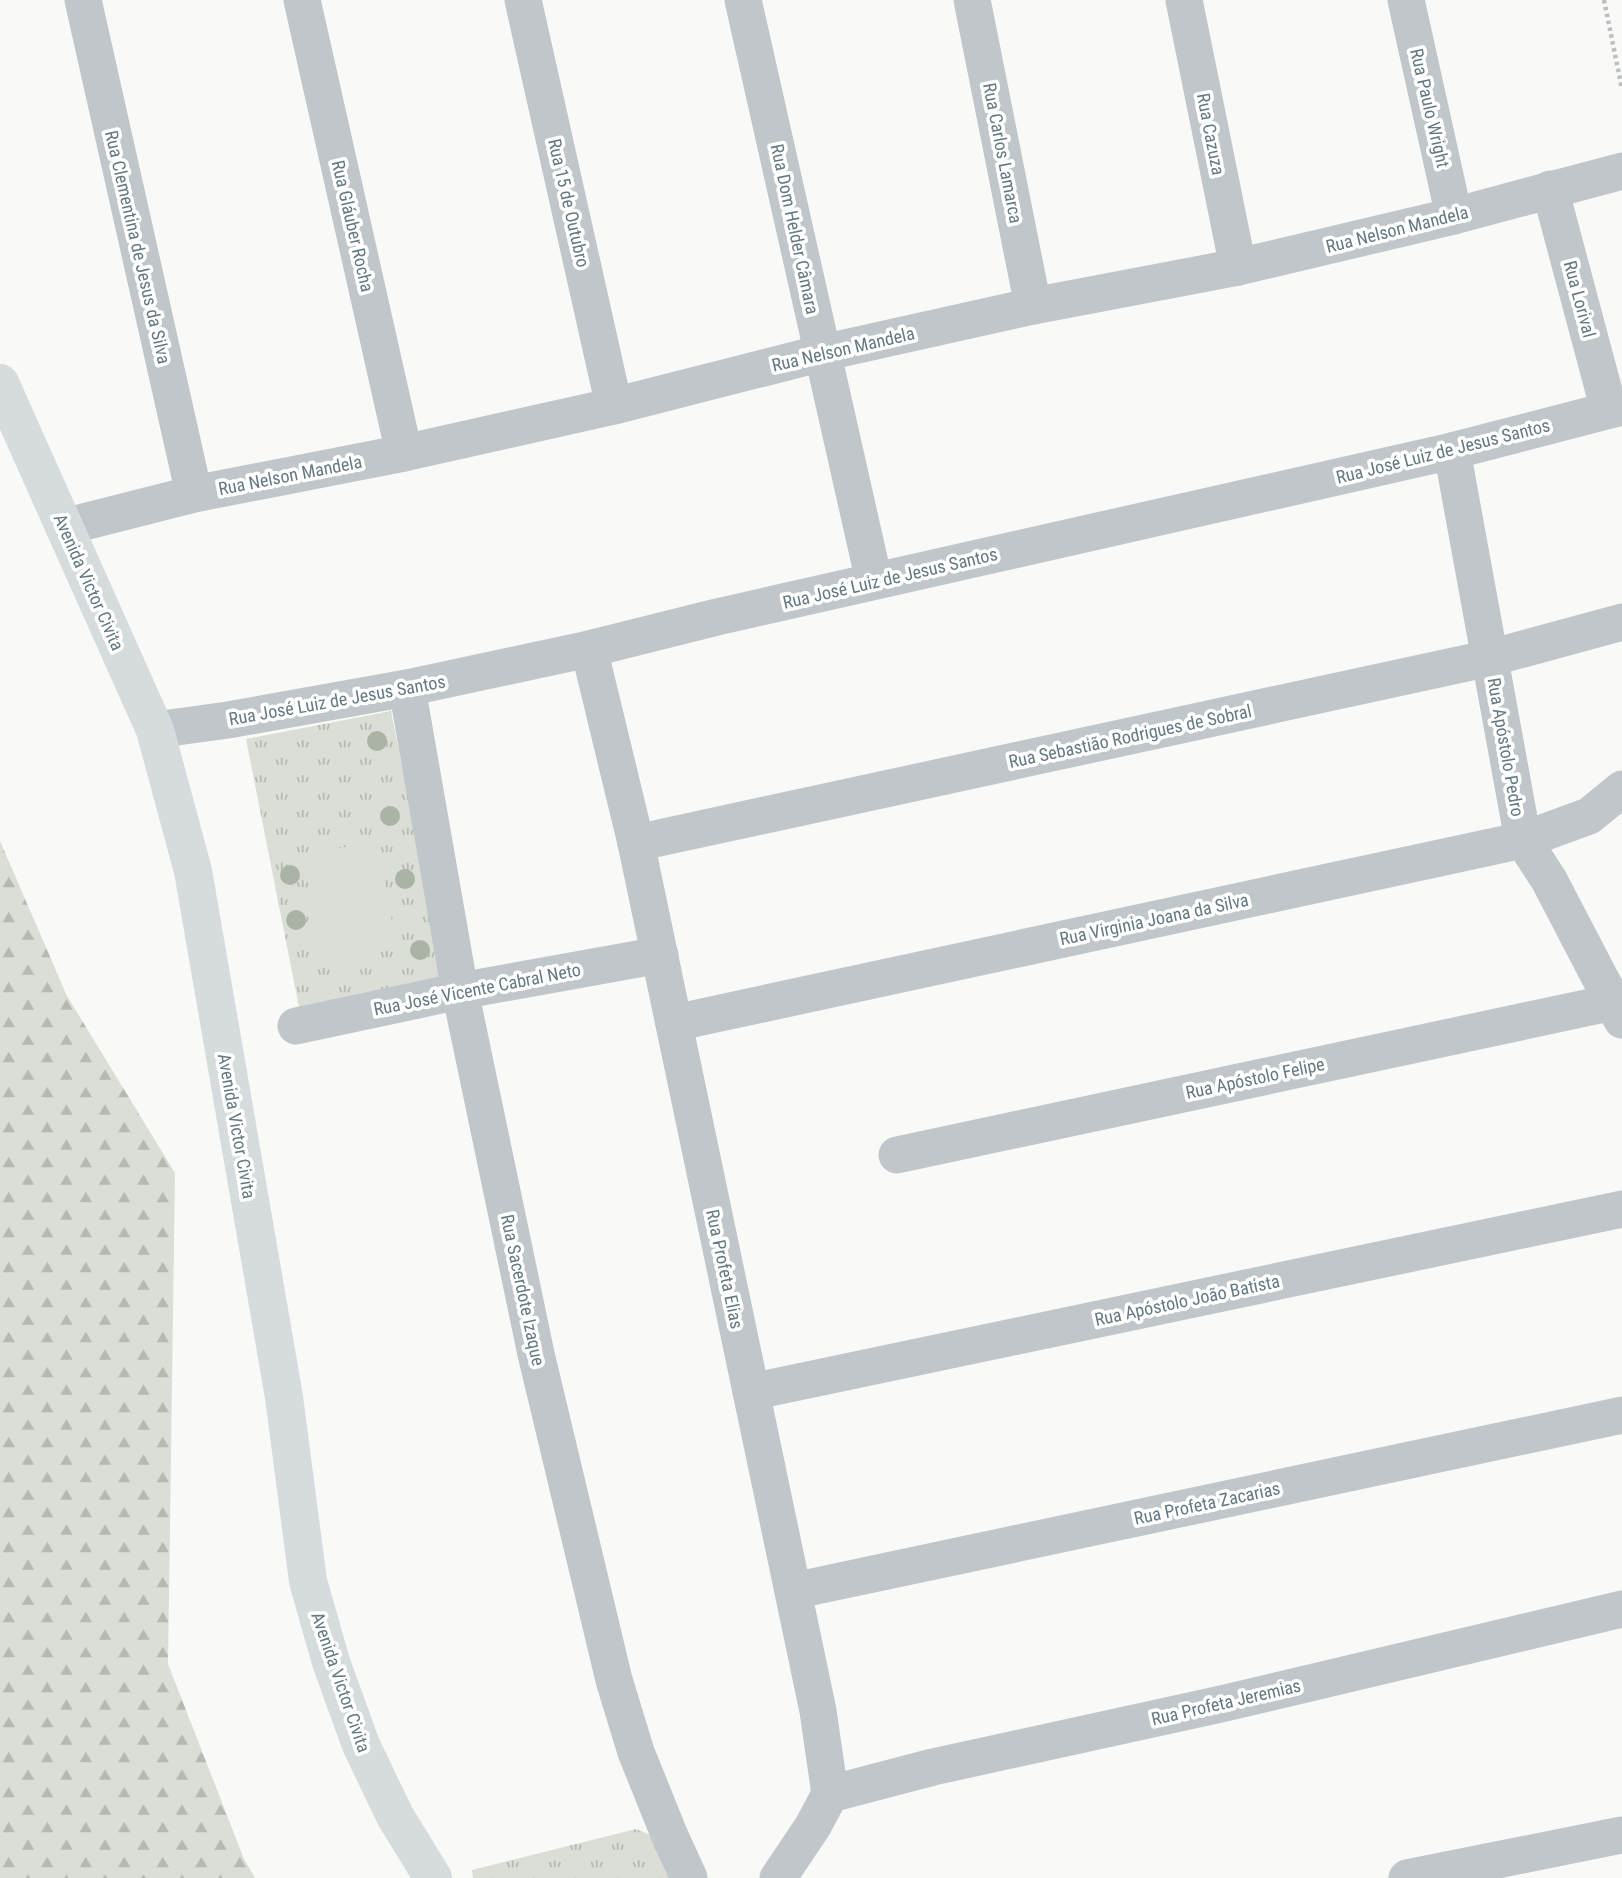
<svg xmlns="http://www.w3.org/2000/svg" width="1622" height="1878" viewBox="0 0 1622 1878" font-family="'Roboto Condensed',sans-serif">
<style>
.grass{fill:url(#grass-tufts)}
.forest{fill:url(#forest-firs)}
.pitch{fill:#daded6}
.lines{fill:none;stroke-linecap:round;stroke-linejoin:round}
.path{stroke:#bbbfc1;stroke-width:4.5;stroke-dasharray:3.5 3.5;stroke-linecap:butt}
.minor{stroke:#c0c6c9;stroke-width:37}
.major{stroke:#d6dbde;stroke-width:38}
.tree{fill:#aab3a6}
.labels{text-anchor:middle;dominant-baseline:central;stroke-width:7;stroke-linejoin:round;paint-order:stroke}
.street-label{font-size:18px;fill:#657982;stroke:#fff}
</style>
<defs>
<pattern id="grass-tufts" width="24" height="20" patternUnits="userSpaceOnUse" patternTransform="scale(1.75)"><rect width="24" height="20" fill="#daded6"/><path d="M3 7l-1-3M5 7V3M7 7l1-3M15 17l-1-3M17 17v-4M19 17l1-3" fill="none" stroke="#b4b9b3"/></pattern>
<pattern id="forest-firs" width="22" height="20" patternUnits="userSpaceOnUse" patternTransform="scale(1.75)"><rect width="22" height="20" fill="#daded6"/><path d="M5 1l3.5 6h-7zM16 11l3.5 6h-7z" fill="#b4b9b3"/></pattern>
</defs>
<rect width="100%" height="100%" fill="#f9f9f7"/>
<g class="grass">
<path d="M391 711 444 978 299 1007 246 739Z"/>
<path d="M636 1829 650 1835 672 1878H473L472 1870Z"/>
</g>
<path class="forest" d="M0 841 67 996 175 1173 168 1664 244 1859 255 1878H0Z"/>
<path class="pitch" d="M377 841 397 949 323 962 303 855Z"/>
<g class="lines">
<path class="path" d="M1604 0 1622 89"/>
<g class="minor">
<path d="M83 0 194 494"/>
<path d="M302 0 404 453"/>
<path d="M523 0 614 406"/>
<path d="M743 0 874 581"/>
<path d="M972 0 1033 306"/>
<path d="M1184 0 1238 267"/>
<path d="M1406 0 1454 216"/>
<path d="M1550 189 1609 410"/>
<path d="M1452 451 1523 840 1549 880 1622 1020"/>
<path d="M64 527 194 494 404 453 614 406 822 353 1033 306 1238 267 1454 216 1622 171"/>
<path d="M589 649 636 843 818 1711 830 1794 813 1826 778 1878"/>
<path d="M407 688 460 991 536 1354 614 1680 636 1752 669 1834 689 1878"/>
<path d="M155 730 228 720 407 688 589 649 717 617 1452 451 1622 407"/>
<path d="M636 843 1490 658 1622 622"/>
<path d="M674 1023 1523 840 1589 816 1622 789"/>
<path d="M296 1026 460 991 660 955"/>
<path d="M897 1155 1614 1002"/>
<path d="M751 1392 1622 1209"/>
<path d="M793 1591 1622 1415"/>
<path d="M830 1794 933 1767 1221 1704 1622 1609"/>
<path d="M1407 1878 1622 1835"/>
</g>
<path class="major" d="M0 383 155 730 193 871 284 1397 308 1581 331 1662 361 1745 395 1816 433 1878"/>
</g>
<g class="tree">
<circle cx="377" cy="741" r="10"/>
<circle cx="390" cy="816" r="10"/>
<circle cx="290" cy="875" r="10"/>
<circle cx="405" cy="879" r="10"/>
<circle cx="296" cy="920" r="10"/>
<circle cx="420" cy="950" r="10"/>
</g>
<g class="labels">
<g class="street-label">
<text transform="translate(1430 108) rotate(77)">Rua Paulo Wright</text>
<text transform="translate(1211 134) rotate(79)">Rua Cazuza</text>
<text transform="translate(1003 153) rotate(79)">Rua Carlos Lamarca</text>
<text transform="translate(569 203) rotate(77)">Rua 15 de Outubro</text>
<text transform="translate(353 226) rotate(77)">Rua Gláuber Rocha</text>
<text transform="translate(795 229) rotate(78)">Rua Dom Helder Câmara</text>
<text transform="translate(1397 229) rotate(-14)">Rua Nelson Mandela</text>
<text transform="translate(138 247) rotate(77)">Rua Clementina de Jesus da Silva</text>
<text transform="translate(1580 299) rotate(75)">Rua Lorival</text>
<text transform="translate(843 349) rotate(-13)">Rua Nelson Mandela</text>
<text transform="translate(1443 451) rotate(-14)">Rua José Luiz de Jesus Santos</text>
<text transform="translate(290 475) rotate(-11)">Rua Nelson Mandela</text>
<text transform="translate(890 578) rotate(-13)">Rua José Luiz de Jesus Santos</text>
<text transform="translate(89 582) rotate(66)">Avenida Victor Civita</text>
<text transform="translate(337 700) rotate(-10)">Rua José Luiz de Jesus Santos</text>
<text transform="translate(1130 736) rotate(-12)">Rua Sebastião Rodrigues de Sobral</text>
<text transform="translate(1506 747) rotate(80)">Rua Apóstolo Pedro</text>
<text transform="translate(1154 919) rotate(-12)">Rua Virginia Joana da Silva</text>
<text transform="translate(477 989) rotate(-11)">Rua José Vicente Cabral Neto</text>
<text transform="translate(1255 1078) rotate(-12)">Rua Apóstolo Felipe</text>
<text transform="translate(237 1126) rotate(80)">Avenida Victor Civita</text>
<text transform="translate(725 1269) rotate(78)">Rua Profeta Elias</text>
<text transform="translate(523 1290) rotate(78)">Rua Sacerdote Izaque</text>
<text transform="translate(1187 1300) rotate(-12)">Rua Apóstolo João Batista</text>
<text transform="translate(1207 1503) rotate(-12)">Rua Profeta Zacarias</text>
<text transform="translate(341 1682) rotate(71)">Avenida Victor Civita</text>
<text transform="translate(1226 1702) rotate(-13)">Rua Profeta Jeremias</text>
</g>
</g>
</svg>
